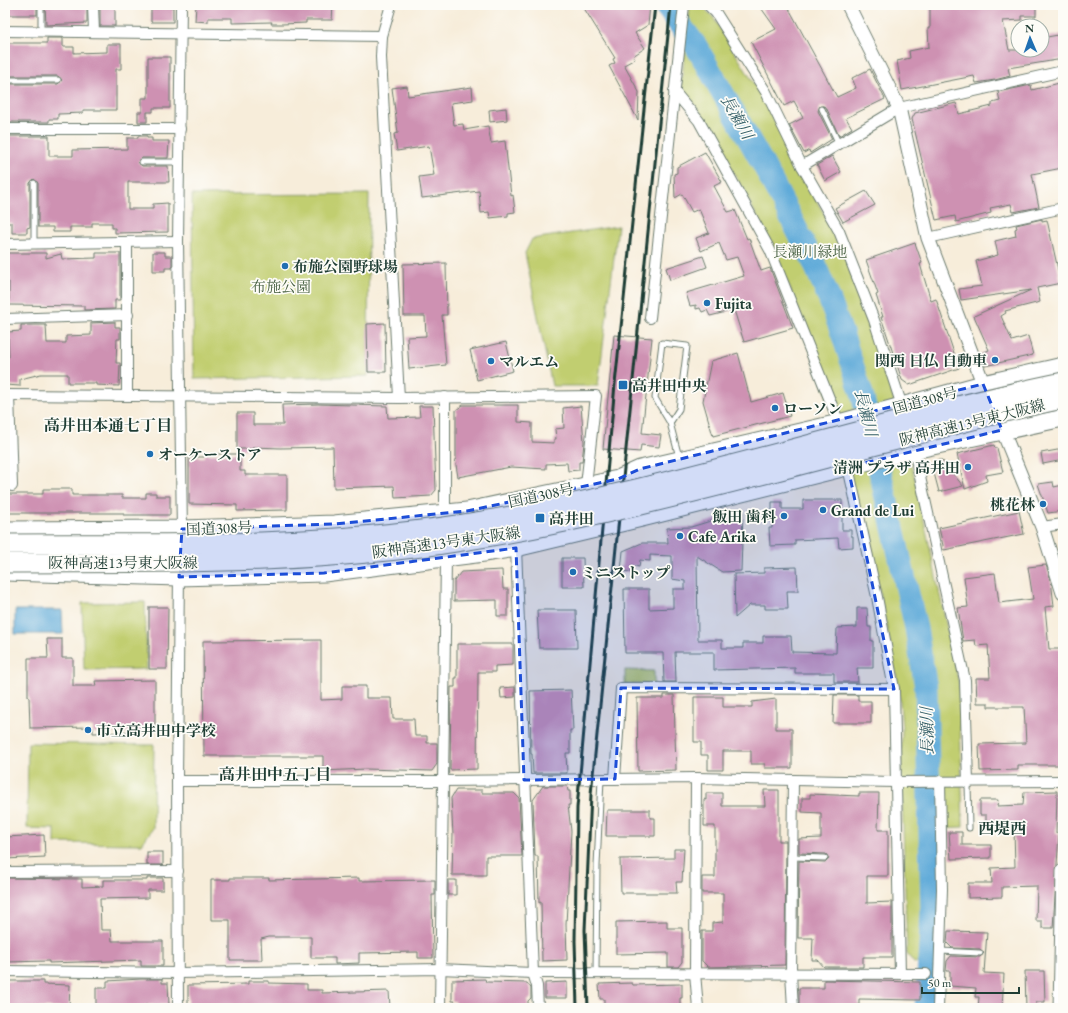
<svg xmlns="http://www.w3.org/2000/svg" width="1068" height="1013" viewBox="0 0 1068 1013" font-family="'EB Garamond','Noto Serif JP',serif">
	<rect width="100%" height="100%" fill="#fdfcf7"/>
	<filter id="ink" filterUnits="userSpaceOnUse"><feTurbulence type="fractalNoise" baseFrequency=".025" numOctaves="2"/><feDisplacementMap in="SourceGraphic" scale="8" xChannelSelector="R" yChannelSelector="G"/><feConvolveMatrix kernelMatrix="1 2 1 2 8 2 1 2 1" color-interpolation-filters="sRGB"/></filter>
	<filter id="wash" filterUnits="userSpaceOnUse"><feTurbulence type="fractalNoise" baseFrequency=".012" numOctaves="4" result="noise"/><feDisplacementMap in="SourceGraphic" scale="16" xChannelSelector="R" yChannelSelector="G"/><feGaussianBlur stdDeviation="0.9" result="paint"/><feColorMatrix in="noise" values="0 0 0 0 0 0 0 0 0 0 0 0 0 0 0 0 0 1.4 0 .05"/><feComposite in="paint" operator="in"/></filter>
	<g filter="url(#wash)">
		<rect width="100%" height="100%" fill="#f7edda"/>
		<!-- green -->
		<g fill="#c1ce70" stroke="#708652">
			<path d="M690 5H701L713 17 761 95 807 185 837 235 869 323 896 407 916 483 959 684 963 827 937 828 935 927 932 965 914 963 907 954 901 761 902 730 899 689 877 578 814 350 775 250 704 118 681 86Z"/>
			<path d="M369 194 368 376 194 379 192 195Z"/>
			<path d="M618 226 598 386H552L525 253 532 239Z"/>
			<path d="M145 602 147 669 84 670 82 603Z"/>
			<path d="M625 670 654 671V684H625Z"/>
			<path d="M28 743 154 745 153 828 142 844 55 843V829L27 828Z"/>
		</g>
		<!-- water -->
		<path fill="#61abd9" stroke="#407486" d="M15 610H62L63 634H15Z"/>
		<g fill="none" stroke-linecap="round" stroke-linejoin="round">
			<!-- river -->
			<path stroke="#61abd9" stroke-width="23" d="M665 5 696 46 763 164 814 263 829 298 843 336 862 394 916 628 926 688 932 912 926 1008"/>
		</g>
		<g id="blocks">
			<!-- building -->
			<g fill="#ce91b2">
				<rect x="6" y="5" width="31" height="10"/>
				<path d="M45 5H87V23L46 25Z"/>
				<rect x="100" y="5" width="15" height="21"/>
				<path d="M151 5H167V7H173V22H151Z"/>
				<path d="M196 5H333L332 20H306V23L282 24H271L272 22 232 23V18H208V22L195 21Z"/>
				<path d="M582 5H650L648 25 635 33 645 48 633 56 635 59 624 65 639 92 638 120 609 66 615 63 613 59 615 58Z"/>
				<path d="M759 5H787L837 97 856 88 852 78 870 69 885 99 846 118 852 128 839 136 826 107 820 106 818 111 832 139 810 153 809 150 804 153 789 125 803 118 794 101 784 106 751 42 776 29Z"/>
				<path d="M932 5H1036V16H1022V20L1003 21 1009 50H1042V38L1063 34V59L1008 68 1010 76 995 80 976 83 974 76 902 90 897 61 910 58 909 51 929 47 928 28H930V8H932Z"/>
				<path d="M47 38H63V47H74V53L107 52V44H121V69H116V110H83V113L58 114V119H49V122H5V84H58L62 80 58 76H5V43H47Z"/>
				<path d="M148 57H170V108H153V112H147V122H138V112H142V98H148Z"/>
				<path d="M1063 82V164H1061L1062 168 1032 174 1039 207 1013 212 1011 204 990 208 991 213 956 222 955 216 936 220 912 119 915 113 956 103 959 114 992 106V103L1000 101 998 92 1031 85 1032 90Z"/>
				<path d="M407 86 408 96 472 87 473 100 451 103 454 125 463 124 464 130 488 126 491 143 505 141 511 196 513 195 515 212 508 213V216L490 218 489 212 481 213 479 191 422 198 419 177 434 175 429 146 397 151 394 134 398 133 392 88Z"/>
				<path d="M506 108 507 120 490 122 489 110Z"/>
				<path d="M5 136H49V156H73V150L127 149V138H138V136H147V138H152V141H169L168 158H142L138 162 142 166H168L169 182H128V209H153V204L168 203V232L115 233V228H112V223H92V227H70V232H53V227H38V183L34 179 30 183V227L27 228V233H12V223H5Z"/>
				<path d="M705 152 722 182 714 186 728 212 735 210 747 239 749 238 761 271 770 268 793 328 744 342 734 310 710 316 707 310 702 312 700 308 696 309V305L690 306 686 293 744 276 737 257 726 260 719 243 701 251 696 238 709 233 699 209 692 212 682 194 675 198 674 174 677 173V167Z"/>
				<path d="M832 156 841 172 825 181 817 165Z"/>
				<path d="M866 191 875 205 843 222 835 208Z"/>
				<path d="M1042 219V221L1047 220 1061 283 1037 288 1040 302 1005 311 1006 313 1001 316 1012 341 1028 336 1033 355 985 366 980 354 989 350 974 316 1031 290 961 300 959 289 982 286 976 261 998 255 995 241 1016 236 1015 229 1017 228 1016 225Z"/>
				<path d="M915 243 922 263 920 264 931 301 936 299 959 368 909 385 902 380 881 317H883L876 295 878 294 866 260Z"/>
				<path d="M153 252H165V256H172V268H165V271H153Z"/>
				<path d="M9 253H46V258L61 254 62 259 96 258V253H120V300H115V309L84 310V306L9 305V282H5V254Z"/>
				<path d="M703 256 707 267 670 280 666 268Z"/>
				<path d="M446 263 447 315H442L446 365 409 369 407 337 426 336 425 316H404L403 264Z"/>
				<path d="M115 322V327H120V339H117L116 363H120L119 386 96 385V383H68V374H41L20 379V386L5 385V357H9L8 332 21 331V325H46L47 343H66V336L91 335V323Z"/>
				<path d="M385 323 386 372H368L367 324Z"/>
				<path d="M614 335 652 338 642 433 661 435 659 447 641 445 640 452 603 449Z"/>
				<path d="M506 342 513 371 477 380 470 350Z"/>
				<path d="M738 353 751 402 783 393 790 416 713 436 703 401 711 361Z"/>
				<path d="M318 404 387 406 388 418 420 417 419 406H433L436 490 431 496 395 498 394 486 334 488 333 447 280 448 253 447V449H237V413H253V425H283L282 405Z"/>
				<path d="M463 405H518V422L532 423V442L554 443V439H556L555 429 564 428 563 408 581 406 584 442 582 462H579V470L568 471 567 463 546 464V469L511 467 458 477 455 459H456V410Z"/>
				<path d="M994 445 995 448H997L1003 472 986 475 987 481 965 489 957 454Z"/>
				<path d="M1063 449V460L1043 464 1041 453Z"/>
				<path d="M205 454H240V471H245V475H287V510L237 511V505L189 504V457H204Z"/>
				<path d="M937 460H942L963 486 939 492 933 469V464Z"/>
				<path d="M1053 482 1054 487 1063 485V511L1048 513 1038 484Z"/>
				<path d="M43 489H72V495H122V498H146V493H156V496H170V515H123V513H5V494H43Z"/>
				<path d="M803 500H842V530H851V536H853V547L839 548 838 538 795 540V545L770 546 769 528H772V502H782V509H803Z"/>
				<path d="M743 511 741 571 722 572 697 556 698 640H722V648H743V643H763V636H791L792 652 836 653 837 628 857 627V608H867L868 627H871V641H873V668H857L858 682H834V673H795V668L714 670V652H675L676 682H664L663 653H625L624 589H649V609L673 608V589H685V581L672 579V556L650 555V561L640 560 639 567 632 565 631 572 621 571 623 551 642 543H668L667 528 691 527Z"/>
				<path d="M1019 511 1024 534 944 550 939 528Z"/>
				<path d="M562 558H583L584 587H562Z"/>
				<path d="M1046 565 1051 580 1054 606 1045 607 1049 649H1063V677H1060L1062 765H1018V770L980 771 979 744 1026 743 1024 707H988V703H977L976 678H990L988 645 976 646 975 640 963 641 958 608 968 607 964 577 995 573 999 603 1033 599 1028 567Z"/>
				<path d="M797 567 798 591H787L788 609H765V605H750L735 618 734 574 764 573V568Z"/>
				<path d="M502 570 503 589H508V616H497V600L454 601V581L461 572Z"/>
				<path d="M149 607H168L167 669H149Z"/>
				<path d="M537 610H576L577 648H539Z"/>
				<path d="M47 639H62V658H73V686H96L95 681 155 680V729H148V732L93 733V727L30 728 29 697H28V658H48Z"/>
				<path d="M321 640V700L342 699V686H366V698H392L393 719H414L415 736H427V743H437V764L432 771 366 769 323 771V756H204L203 641Z"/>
				<path d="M457 644H513V665L495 666V672H478L477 769 450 770 451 687H455V678H457Z"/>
				<path d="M515 687V697L501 698 500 688Z"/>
				<path d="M571 690 573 730H570V753H566L567 773H533L532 754H531L530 691Z"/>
				<path d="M664 695H674L676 770 638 771 637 698H664Z"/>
				<path d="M834 695H858V701H871V723H833Z"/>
				<path d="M694 697H723V707H752V702L776 699V729H792V768H765V764H751V751H723V770H708V755H701V742H694Z"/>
				<path d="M543 786H567L568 791H570V805H568L571 831 566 924 567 960 542 961 541 902 539 903 538 856H535L533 800Z"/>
				<path d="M456 790H482V793H514L519 798 522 856H486V875H452L453 835 451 798Z"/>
				<path d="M764 790H779V841H786L785 965 708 967 702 961V931H712V923L723 922V893H702V877H715V826H704V799L706 800V793H722V806H765Z"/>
				<path d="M1057 791 1056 833H1059L1053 928H1042V921H1036L1037 886 1002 887V897L968 898V883H992L991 868 1015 867 1014 829H986V815H980V800H998L997 806 1023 805 1024 792Z"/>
				<path d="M859 793H879L878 830H888V876H867V903L892 902V957H863V967H824L818 960H812L813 938H798L799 861 825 862 829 859 826 854 799 853V839L821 838V813L802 812V798H810V794L859 796Z"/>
				<path d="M607 810H650V818H655V836H606Z"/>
				<path d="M949 832H962V845H991V858L951 859Z"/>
				<path d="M44 835 45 857 5 859V837Z"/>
				<path d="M674 849H684L682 882H676L677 893H621L620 859 674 858Z"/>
				<rect x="147" y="852" width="16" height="13"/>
				<path d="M5 878 82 879V887L103 886V880H147V878H163V890H148V898L100 899 101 930H111L112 941H163V966H141V960L49 963V961L5 962Z"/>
				<path d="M230 878H269V880L359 878V881L435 880V895H432L433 958H418V952L359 953V963L335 964V958H311V937H269L261 939 262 960H230V920H211V880H230Z"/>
				<rect x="448" y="880" width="8" height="15"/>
				<path d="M667 921V928H682V962L678 967H668V953L616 954V922Z"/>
				<path d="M948 931 987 932 984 973 1004 974 1002 1008H978L979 997H975L976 988 950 986V971H946L947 961 951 956 980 957 984 953 980 949 952 948 947 943Z"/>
				<path d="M1025 971H1044L1045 1002H1036V1008H1026Z"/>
				<path d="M141 979H162V983H168L169 1005H145V1008H96V988H107V981Z"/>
				<path d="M485 979 486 982 527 983 531 988V998L528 1001V1008H456L455 1001H452V980Z"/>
				<path d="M824 980 920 982V1000L859 999V1008L799 1007V988H824Z"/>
				<path d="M5 981H43V984L70 985 69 1008H5Z"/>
				<path d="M248 981H269V983L307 984V990H322V993L389 991 390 1008H188V985L248 984Z"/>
				<path d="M567 982V998H545V983Z"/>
				<path d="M632 983 633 985 682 984V998H680V1008H604V999H600L599 984Z"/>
			</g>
		</g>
	</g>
	<g filter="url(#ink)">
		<use href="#blocks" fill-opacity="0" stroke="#6b7b6e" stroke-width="1"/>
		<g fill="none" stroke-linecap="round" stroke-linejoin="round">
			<!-- service casing -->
			<g stroke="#6b7b6e" stroke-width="7">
				<g id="service">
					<path d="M41 31V5"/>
					<path d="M5 80H58"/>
					<path d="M822 109 839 144"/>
					<path d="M142 162H179"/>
					<path d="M34 244V183"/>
					<path d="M670 423 679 409 687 346 662 343 655 398 670 423 679 457"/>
					<path d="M968 783 969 828"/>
					<path d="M792 857 825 858"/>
					<path d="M941 951 980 953"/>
					<path d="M596 973 597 866 601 779"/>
				</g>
			</g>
			<!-- minor casing -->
			<g stroke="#6b7b6e" stroke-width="12">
				<g id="minor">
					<path d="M93 5 94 32"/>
					<path d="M181 5 178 241 182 534"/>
					<path d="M391 5 382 36 381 57 399 398"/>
					<path d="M708 5 716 13 766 92 802 166 839 231 874 320 902 406"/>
					<path d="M5 31 382 36"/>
					<path d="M674 91 699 121 770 250 839 423"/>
					<path d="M5 129H180"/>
					<path d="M802 166 899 108 1063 71"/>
					<path d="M928 238 1063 208"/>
					<path d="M127 242V396"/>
					<path d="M5 244 178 241"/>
					<path d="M650 318 684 5"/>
					<path d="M5 319 128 315"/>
					<path d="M5 395 399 398 596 396 586 485"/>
					<path d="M9 395 12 486"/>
					<path d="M445 397V513"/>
					<path d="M914 450 965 680 968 783"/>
					<path d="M848 467 877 597 894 689 900 974"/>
					<path d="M1042 527 1063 524"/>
					<path d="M516 548 533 973 537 986 538 1008"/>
					<path d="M696 778 695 973 698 1008"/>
					<path d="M615 779 621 688 894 689"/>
					<path d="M177 781H442L696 778 895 782 1063 781"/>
					<path d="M5 872 178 871"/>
					<path d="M5 971 178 973 440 969 533 973 926 974"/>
					<path d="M178 1008 177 781 179 572"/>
					<path d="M440 1008 446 559"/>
					<path d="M793 1008 791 973 793 781"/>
					<path d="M938 1008 942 889 940 781"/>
				</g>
			</g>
			<!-- tertiary casing -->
			<g stroke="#6b7b6e" stroke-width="15">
				<g id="tertiary">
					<path d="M848 5 899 108 928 238 986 391"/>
					<path d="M999 422 1042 527 1063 593"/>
					<path d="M1060 1008 1063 870"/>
				</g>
			</g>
			<!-- trunk casing -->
			<g stroke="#6b7b6e" stroke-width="19">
				<g id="trunk">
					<path d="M5 530 182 529 334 524 467 511 618 479 640 469 839 423 983 384 1063 366"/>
					<path d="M5 572 179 577 324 573 484 553 516 548 646 517 914 450 1063 418"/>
				</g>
			</g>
			<!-- service -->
			<use href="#service" stroke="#fff" stroke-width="5"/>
			<!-- minor -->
			<use href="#minor" stroke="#fff" stroke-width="10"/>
			<!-- tertiary -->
			<use href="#tertiary" stroke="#fff" stroke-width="13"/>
			<!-- trunk -->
			<use href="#trunk" stroke="#fff" stroke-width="17"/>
			<!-- rail -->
			<g stroke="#1f3d34" stroke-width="3">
				<path d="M577 1008 575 941 577 808 615 384 655 5"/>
				<path d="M588 1008 585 930 591 794 671 5"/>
			</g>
			<!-- motorway-bridge casing -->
			<g stroke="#6b7b6e" stroke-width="21" stroke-linecap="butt">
				<g id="motorway-bridge">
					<path d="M5 544C156 543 308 548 458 525 663 493 860 424 1063 382"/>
					<path d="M5 563C158 562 312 566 463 541 611 517 755 476 900 439 954 425 1008 410 1063 399"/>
				</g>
			</g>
			<!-- motorway-bridge -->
			<use href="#motorway-bridge" stroke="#fff" stroke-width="19"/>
		</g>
	</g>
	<!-- marked area -->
	<path fill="#1d4ed8" fill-opacity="0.2" stroke="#1d4ed8" stroke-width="3" stroke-dasharray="8 5" stroke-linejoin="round" d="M983 384 1002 430 848 467 894 689 621 688 615 779 524 780 516 548 324 573 179 577 182 529 334 524 467 511 618 479 640 469Z"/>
	<!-- markers -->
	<g fill="#1f6fb2" stroke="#fdfcf7" stroke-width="1.5">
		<circle cx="285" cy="266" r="4"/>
		<circle cx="707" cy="303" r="4"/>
		<circle cx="995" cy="360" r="4"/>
		<circle cx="491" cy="361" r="4"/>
		<rect x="618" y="380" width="10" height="10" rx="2"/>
		<circle cx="775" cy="408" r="4"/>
		<circle cx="150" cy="454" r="4"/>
		<circle cx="968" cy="467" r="4"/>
		<circle cx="1043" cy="504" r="4"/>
		<circle cx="823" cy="510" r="4"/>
		<circle cx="784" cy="516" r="4"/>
		<rect x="535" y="513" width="10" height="10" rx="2"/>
		<circle cx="680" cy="536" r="4"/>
		<circle cx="573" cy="572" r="4"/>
		<circle cx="88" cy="730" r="4"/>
	</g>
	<g text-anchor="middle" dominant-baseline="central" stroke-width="3.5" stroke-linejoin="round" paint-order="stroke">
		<!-- park labels -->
		<g font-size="15" fill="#486143" stroke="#fdfcf7">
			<text x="810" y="251">長瀬川緑地</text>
			<text x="281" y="286">布施公園</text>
		</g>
		<!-- poi labels -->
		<g font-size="15" font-weight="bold" fill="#1f3d34" stroke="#fdfcf7" text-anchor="start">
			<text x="293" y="266">布施公園野球場</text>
			<text x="715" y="303">Fujita</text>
			<text x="987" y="360" text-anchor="end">関西 日仏 自動車</text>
			<text x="499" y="361">マルエム</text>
			<text x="632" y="385">高井田中央</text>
			<text x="783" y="408">ローソン</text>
			<text x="158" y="454">オーケーストア</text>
			<text x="960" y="467" text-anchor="end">清洲 プラザ 高井田</text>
			<text x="1035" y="504" text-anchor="end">桃花林</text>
			<text x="831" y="510">Grand de Lui</text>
			<text x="776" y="516" text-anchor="end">飯田 歯科</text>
			<text x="549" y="518">高井田</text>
			<text x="688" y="536">Cafe Arika</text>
			<text x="581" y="572">ミニストップ</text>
			<text x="96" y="730">市立高井田中学校</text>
		</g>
		<!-- street labels -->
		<g font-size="15" fill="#1f3d34" stroke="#fdfcf7">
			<text transform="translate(925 400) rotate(-15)">国道308号</text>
			<text transform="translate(972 422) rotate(-14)">阪神高速13号東大阪線</text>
			<text transform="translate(541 495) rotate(-12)">国道308号</text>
			<text transform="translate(219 528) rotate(-2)">国道308号</text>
			<text transform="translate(446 542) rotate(-8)">阪神高速13号東大阪線</text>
			<text x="123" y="562">阪神高速13号東大阪線</text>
		</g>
		<!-- water labels -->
		<g font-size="16" font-style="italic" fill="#335e66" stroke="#fdfcf7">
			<text transform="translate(737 117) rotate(60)">長瀬川</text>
			<text transform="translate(866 413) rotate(76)">長瀬川</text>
			<text transform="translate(927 731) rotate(-91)">長瀬川</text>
		</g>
		<!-- neighbourhood labels -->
		<g font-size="16" font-weight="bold" fill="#1f3d34" stroke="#fdfcf7">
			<text x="108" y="425">高井田本通七丁目</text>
			<text x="275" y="774">高井田中五丁目</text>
			<text x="1002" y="828">西堤西</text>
		</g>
	</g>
	<!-- margin -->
	<rect width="1068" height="1013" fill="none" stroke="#fdfcf7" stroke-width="20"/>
	<!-- north arrow -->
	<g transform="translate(1030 38) rotate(358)"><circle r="19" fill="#fdfcf7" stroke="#a4b0a9"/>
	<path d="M0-3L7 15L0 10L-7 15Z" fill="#1f6fb2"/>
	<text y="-6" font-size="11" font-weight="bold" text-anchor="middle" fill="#1f3d34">N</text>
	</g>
	<!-- scale -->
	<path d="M922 987v6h97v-6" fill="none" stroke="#1f3d34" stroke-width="2"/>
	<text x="928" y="987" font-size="12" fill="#1f3d34" stroke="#fdfcf7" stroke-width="3" paint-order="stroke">50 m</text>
</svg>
